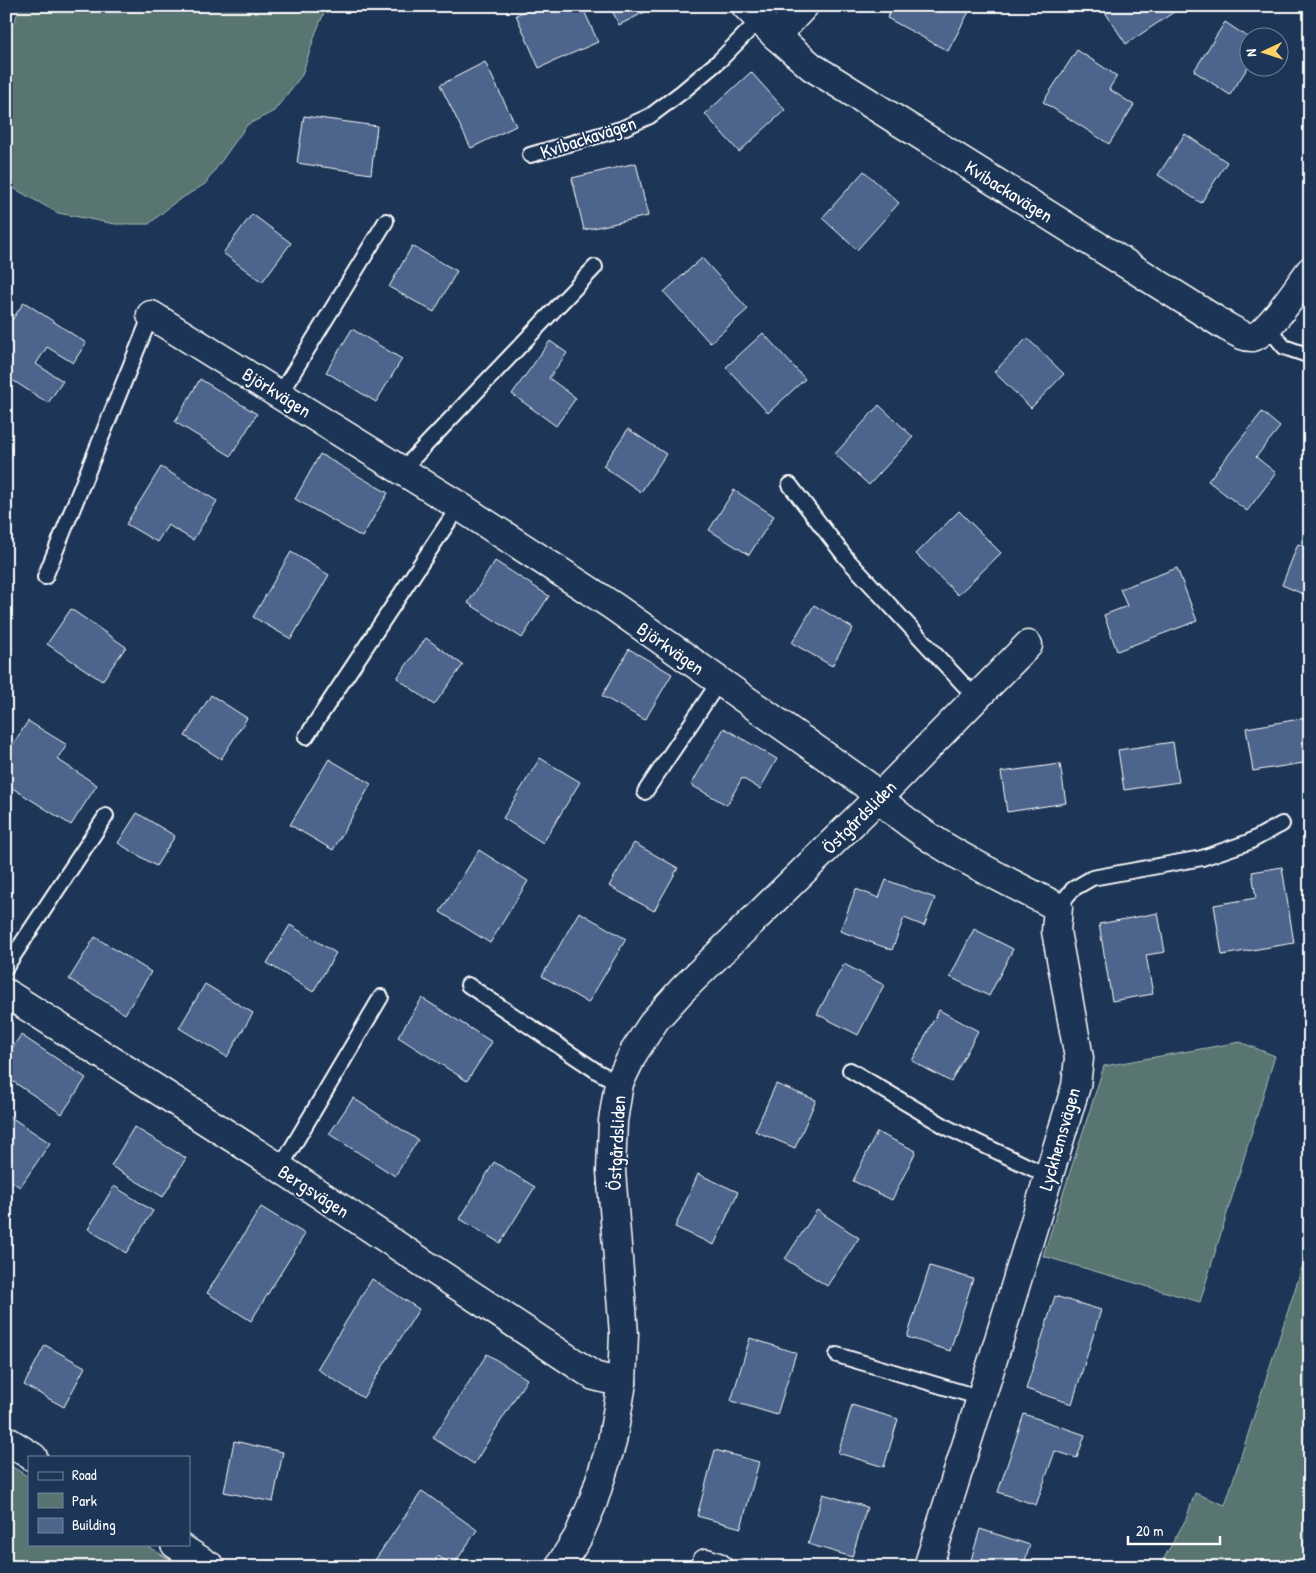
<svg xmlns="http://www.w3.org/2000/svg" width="1316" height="1573" viewBox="0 0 1316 1573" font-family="'Patrick Hand',sans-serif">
	<rect width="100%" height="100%" fill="#1d3557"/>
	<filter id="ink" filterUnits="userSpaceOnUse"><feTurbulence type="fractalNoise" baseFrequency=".02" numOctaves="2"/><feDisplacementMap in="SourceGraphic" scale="10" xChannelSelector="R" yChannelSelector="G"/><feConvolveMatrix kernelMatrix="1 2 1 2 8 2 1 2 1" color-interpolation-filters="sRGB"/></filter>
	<g filter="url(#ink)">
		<!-- green -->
		<g fill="#587471" stroke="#acbab8">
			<path d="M20 6H327L316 32 302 75 274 111 247 125 205 184 174 203 149 224H115L58 213 6 184V25L14 23Z"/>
			<path d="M1240 1042 1275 1056 1200 1302 1043 1256 1104 1066Z"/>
			<path d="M1310 1243V1561L1299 1567H1159L1186 1519 1195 1493 1225 1505Z"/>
			<path d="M6 1463 29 1477V1544H144L182 1567H6Z"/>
		</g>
		<!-- building -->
		<g fill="#4e658c" stroke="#fff">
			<path d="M535 6H582L598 42 539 68 516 15Z"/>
			<path d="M610 6H657L619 25Z"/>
			<path d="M893 6H972L948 51 887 18Z"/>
			<path d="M1101 6H1183L1126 44Z"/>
			<path d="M1225 22 1249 38 1248 67 1230 95 1194 71Z"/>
			<path d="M1077 50 1117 76 1109 89 1134 105 1109 144 1043 102Z"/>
			<path d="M485 62 516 126 471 148 440 85Z"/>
			<path d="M751 72 785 110 739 152 705 114Z"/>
			<path d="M304 116 377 126 371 174 297 163Z"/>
			<path d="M1185 134 1227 162 1201 203 1158 175Z"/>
			<path d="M636 163 648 216 584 230 572 178Z"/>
			<path d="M864 171 899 203 857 250 822 218Z"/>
			<path d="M252 214 291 243 262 282 223 253Z"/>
			<path d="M412 246 457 271 434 312 389 287Z"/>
			<path d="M702 258 748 309 710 343 664 292Z"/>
			<path d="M24 302 86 343 73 363 47 347 36 364 63 381 48 403 6 376V329Z"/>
			<path d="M352 329 402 359 376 402 326 372Z"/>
			<path d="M763 333 805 379 768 413 726 367Z"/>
			<path d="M1027 338 1064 374 1031 408 994 372Z"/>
			<path d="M550 341 567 353 549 378 576 398 556 426 512 394Z"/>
			<path d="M200 379 257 414 231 456 175 422Z"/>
			<path d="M879 405 913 437 869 485 835 454Z"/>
			<path d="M1262 412 1280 427 1256 457 1276 473 1247 511 1208 481Z"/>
			<path d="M628 429 666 454 641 492 603 466Z"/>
			<path d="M320 454 388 493 362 537 295 499Z"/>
			<path d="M161 467 217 501 193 540 168 525 157 542 126 524Z"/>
			<path d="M734 490 774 516 749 555 709 530Z"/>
			<path d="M959 511 1001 553 958 595 916 554Z"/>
			<path d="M1298 544 1310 548V597L1282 585Z"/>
			<path d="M291 552 329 575 291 639 253 617Z"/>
			<path d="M495 561 549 596 522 638 468 603Z"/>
			<path d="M1177 568 1197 621 1117 651 1104 615 1127 606 1120 589Z"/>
			<path d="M814 605 853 628 832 666 792 643Z"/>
			<path d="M71 609 126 647 102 681 47 644Z"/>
			<path d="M426 638 463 665 434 705 397 678Z"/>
			<path d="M629 649 672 674 645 720 602 696Z"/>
			<path d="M211 695 247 718 221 759 185 736Z"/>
			<path d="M1306 718 1310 741V762L1253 771 1246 728Z"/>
			<path d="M28 721 67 745 57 759 97 785 71 825 6 784V755Z"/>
			<path d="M724 728 777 759 760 789 742 778 727 805 691 785Z"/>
			<path d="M1173 742 1179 782 1124 790 1118 750Z"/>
			<path d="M540 758 580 782 543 843 503 818Z"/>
			<path d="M329 759 371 784 333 850 290 825Z"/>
			<path d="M1060 764 1066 803 1007 812 1001 772Z"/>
			<path d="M137 813 175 836 156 866 118 843Z"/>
			<path d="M634 843 678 868 654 911 609 886Z"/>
			<path d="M479 850 528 881 490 943 440 912Z"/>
			<path d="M1282 867 1294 943 1222 955 1214 905 1256 898 1252 872Z"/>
			<path d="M886 880 935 898 924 926 904 918 892 950 840 931 856 889 879 898Z"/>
			<path d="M579 912 626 939 588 1003 542 976Z"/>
			<path d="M1158 913 1165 952 1146 955 1153 994 1112 1001 1099 924Z"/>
			<path d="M290 925 336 953 313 992 267 963Z"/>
			<path d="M974 929 1013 949 989 996 950 977Z"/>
			<path d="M95 937 151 972 125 1014 69 979Z"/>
			<path d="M844 964 884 985 858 1035 817 1014Z"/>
			<path d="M205 984 253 1013 227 1057 179 1028Z"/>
			<path d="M422 998 492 1042 467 1081 398 1037Z"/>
			<path d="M939 1010 978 1031 951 1082 912 1061Z"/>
			<path d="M21 1035 86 1078 62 1114 6 1077V1057Z"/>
			<path d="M776 1084 816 1100 795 1148 755 1131Z"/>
			<path d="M353 1098 418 1140 395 1176 329 1134Z"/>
			<path d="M6 1114 50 1143 20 1187 6 1178Z"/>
			<path d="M134 1127 186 1158 163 1197 111 1166Z"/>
			<path d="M877 1132 916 1151 892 1200 853 1181Z"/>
			<path d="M494 1162 535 1187 500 1243 460 1219Z"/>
			<path d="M698 1174 738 1192 714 1245 675 1227Z"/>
			<path d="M114 1186 153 1211 126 1253 88 1229Z"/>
			<path d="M261 1207 305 1234 251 1321 207 1293Z"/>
			<path d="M817 1210 859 1238 827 1286 785 1259Z"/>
			<path d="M930 1266 973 1279 950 1351 907 1337Z"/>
			<path d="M372 1279 419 1309 363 1398 317 1369Z"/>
			<path d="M1055 1296 1101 1310 1072 1404 1026 1389Z"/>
			<path d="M750 1338 796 1353 777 1415 731 1401Z"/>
			<path d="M45 1345 85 1367 64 1407 24 1385Z"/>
			<path d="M487 1354 527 1379 474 1464 433 1438Z"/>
			<path d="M852 1405 898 1419 884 1467 838 1453Z"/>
			<path d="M1024 1414 1085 1435 1077 1458 1055 1451 1036 1505 998 1492Z"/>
			<path d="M234 1441 283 1452 273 1502 224 1492Z"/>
			<path d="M715 1450 759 1462 741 1528 697 1516Z"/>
			<path d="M422 1491 477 1530 453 1566 438 1556 431 1567H379L373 1563Z"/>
			<path d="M823 1494 867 1507 852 1557 808 1544Z"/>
			<path d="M980 1529 1030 1545 1023 1567H969Z"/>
		</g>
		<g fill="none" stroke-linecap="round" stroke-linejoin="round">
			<!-- service casing -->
			<g stroke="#fff" stroke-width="18">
				<g id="service">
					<path d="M530 155 621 129 650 116 682 92 720 60 759 20"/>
					<path d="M1268 327 1284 347 1310 356"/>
					<path d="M280 394 386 221"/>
					<path d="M402 470 595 267"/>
					<path d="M790 485 847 559 976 698"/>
					<path d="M45 577 151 315"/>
					<path d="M306 737 459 506"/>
					<path d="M645 792 719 682"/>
					<path d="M1058 907 1073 889 1092 878 1202 858 1249 842 1282 824"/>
					<path d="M6 967 106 816"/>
					<path d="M468 985 598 1072 619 1083"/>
					<path d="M850 1070 948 1128 1048 1176"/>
					<path d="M280 1168 381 997"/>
					<path d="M837 1355 981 1398"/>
				</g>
			</g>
			<!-- minor casing -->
			<g stroke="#fff" stroke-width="31">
				<g id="minor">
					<path d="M746 6 776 36 812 67 1227 327C1235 331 1244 338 1253 337 1267 335 1300 284 1310 271"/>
					<path d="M776 36 804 6"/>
					<path d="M151 315 459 506 613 606 865 784C914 838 993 874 1058 907L1056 931 1079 1058 1076 1086 987 1379 928 1567"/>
					<path d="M6 993 280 1168 594 1376 622 1383"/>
					<path d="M6 1440 33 1457"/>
					<path d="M175 1544 211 1567"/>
					<path d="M706 1563 718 1567"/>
					<path d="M559 1567 578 1537 593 1502 612 1442 622 1383 624 1334 611 1171 613 1121 619 1083 634 1052 655 1020 682 990 878 798 1028 645"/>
				</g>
			</g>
			<!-- service -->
			<use href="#service" stroke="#1d3557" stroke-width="14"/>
			<!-- minor -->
			<use href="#minor" stroke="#1d3557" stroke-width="28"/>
		</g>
	</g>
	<g text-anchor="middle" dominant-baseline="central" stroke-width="4" stroke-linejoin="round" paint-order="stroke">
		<!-- street labels -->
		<g font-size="19" fill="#fff" stroke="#1d3557">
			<text transform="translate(588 137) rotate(-18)">Kvibackavägen</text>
			<text transform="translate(1009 191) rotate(32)">Kvibackavägen</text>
			<text transform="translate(277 392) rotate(32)">Björkvägen</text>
			<text transform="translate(671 648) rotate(35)">Björkvägen</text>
			<text transform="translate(859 817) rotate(-45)">Östgårdsliden</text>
			<text transform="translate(1059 1139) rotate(-74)">Lyckhemsvägen</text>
			<text transform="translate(616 1143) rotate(-87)">Östgårdsliden</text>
			<text transform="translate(314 1191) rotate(33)">Bergsvägen</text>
		</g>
	</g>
	<!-- margin -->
	<rect width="1316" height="1573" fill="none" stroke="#1d3557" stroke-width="25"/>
	<rect x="12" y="12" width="1291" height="1548" fill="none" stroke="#fff" stroke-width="2" filter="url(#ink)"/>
	<!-- legend -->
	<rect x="28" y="1456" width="162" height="90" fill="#1d3557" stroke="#77869a"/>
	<rect x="38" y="1472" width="25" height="8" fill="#1d3557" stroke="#77869a"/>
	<text x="72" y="1480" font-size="15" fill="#ffffff">Road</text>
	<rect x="38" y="1493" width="25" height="15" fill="#587471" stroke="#77869a"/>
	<text x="72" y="1506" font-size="15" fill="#ffffff">Park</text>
	<rect x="38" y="1518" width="25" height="15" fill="#4e658c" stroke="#77869a"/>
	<text x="72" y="1530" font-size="15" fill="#ffffff">Building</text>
	<!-- north arrow -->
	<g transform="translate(1264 52) rotate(266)"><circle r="24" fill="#1d3557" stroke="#77869a"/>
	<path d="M0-4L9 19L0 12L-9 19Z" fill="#ffd166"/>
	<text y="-8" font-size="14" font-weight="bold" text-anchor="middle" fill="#ffffff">N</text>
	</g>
	<!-- scale -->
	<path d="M1128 1536v8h92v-8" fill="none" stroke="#ffffff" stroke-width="2.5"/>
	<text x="1136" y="1536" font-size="15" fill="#ffffff" stroke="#1d3557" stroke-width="4" paint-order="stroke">20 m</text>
</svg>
